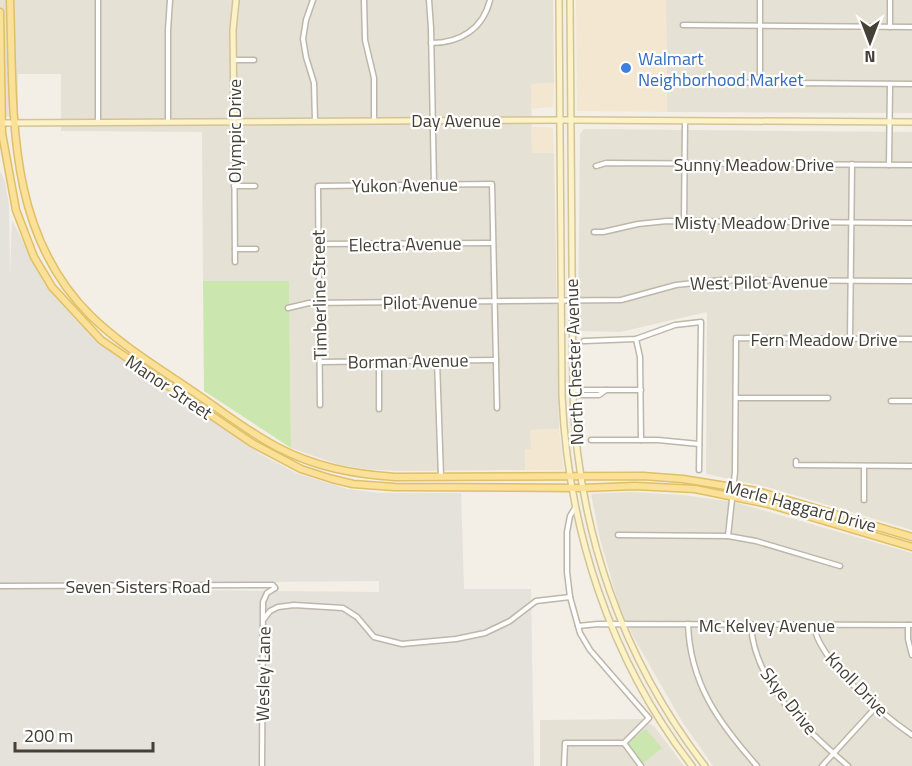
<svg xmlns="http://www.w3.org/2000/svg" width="912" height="766" viewBox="0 0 912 766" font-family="'Titillium Web',sans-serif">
	<rect width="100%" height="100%" fill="#f3efe6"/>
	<!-- residential -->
	<g fill="#e6e1d5">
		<path d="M0 0H553L554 83 531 84 532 153H554L559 429 531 430V449L525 450V470L397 471 364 469 337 464 291 448 289 281H203L202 132 61 131V74H18V117L0 116Z"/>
		<path d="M666 0H912V113L667 112Z"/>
		<path d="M584 129 912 132V530L767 487 706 474 707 312 620 332 578 331 580 134Z"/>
		<path d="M631 492 683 495 734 502 912 553V766H713L681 720 633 636 619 606 600 539 591 494Z"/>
		<path d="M641 719 654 726 684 766H540V720Z"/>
	</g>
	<!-- commercial -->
	<g fill="#f4e7d2">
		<path d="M576 0H666L667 112 577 111Z"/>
		<path d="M554 83 553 107 531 109V84Z"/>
		<path d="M531 127H550L553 129 554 153H532Z"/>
		<path d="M559 429 564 470H525V449H531L530 430Z"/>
	</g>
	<!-- industrial -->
	<path fill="#e5e1db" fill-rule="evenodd" d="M0 171 5 181 9 206 10 278 12 220 44 283 100 342 184 392 260 454 296 473 347 489 380 493H461L464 589H531L534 766H0ZM379 581V592L13 588V584Z"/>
	<!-- green -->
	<g fill="#cce6b0">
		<path d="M203 281H289L291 448 204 391Z"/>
		<path d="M646 729 662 748 641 765 626 744Z"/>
	</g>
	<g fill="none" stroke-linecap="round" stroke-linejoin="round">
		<!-- street casing -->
		<g stroke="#beb7a9" stroke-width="7">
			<g id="street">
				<path d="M98 0V122"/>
				<path d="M313 0 306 20 303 39 306 57 314 83 315 121"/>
				<path d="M364 0 365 40 374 78V121"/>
				<path d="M429 0 431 28 434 185"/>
				<path d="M760 0V83"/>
				<path d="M683 25 912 27"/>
				<path d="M890 27V0"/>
				<path d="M431 43C460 43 483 29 490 0"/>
				<path d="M233 60H254"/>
				<path d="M684 82 912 84"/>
				<path d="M168 122V30L170 0"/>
				<path d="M234 122 235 262"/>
				<path d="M889 165 890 84"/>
				<path d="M596 166 606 163 912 165"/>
				<path d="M234 186H255"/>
				<path d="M684 221 685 121"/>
				<path d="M594 232H603L638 224 667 221 912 223"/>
				<path d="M318 244 492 243"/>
				<path d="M235 249H256"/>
				<path d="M288 308 309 303 621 300 676 285 722 280 912 281"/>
				<path d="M636 339 640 357 641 440"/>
				<path d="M850 339 852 164"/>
				<path d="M584 341 636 339 675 325 701 322 699 470"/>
				<path d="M379 361V409"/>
				<path d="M437 361 441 477"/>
				<path d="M320 362 496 360"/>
				<path d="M573 390H606L599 395H573"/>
				<path d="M606 390H641"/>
				<path d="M736 398H828"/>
				<path d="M891 401H912"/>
				<path d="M320 405 318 186 492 184 497 408"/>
				<path d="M591 440H658L699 444"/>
				<path d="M796 461V465L912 466"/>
				<path d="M864 500V466"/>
				<path d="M618 535 728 536 756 541 840 566"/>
				<path d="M728 536 735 472 736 338 912 339"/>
				<path d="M0 586 273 585 275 588"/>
				<path d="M264 619 270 611 278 607 294 605 343 608 357 617 374 637 402 644 456 639 485 633 510 621 536 601 570 597"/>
				<path d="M688 624C690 684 719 723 757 766"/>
				<path d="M751 625C754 683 806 730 848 766"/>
				<path d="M814 625C817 659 884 716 912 735"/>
				<path d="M908 625V639L912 655"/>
				<path d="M578 626 598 624 912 625"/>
				<path d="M624 743 641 766"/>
				<path d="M262 766 263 602 267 593 275 588"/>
				<path d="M564 766 565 743H624L649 718 590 650 580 633 570 597 567 572V532L570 516 575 508"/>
				<path d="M822 766 876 707"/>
			</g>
		</g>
		<!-- secondary casing -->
		<g stroke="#d1c498" stroke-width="8">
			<g id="secondary">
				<path d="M559 0 562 396C568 529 610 660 692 766"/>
				<path d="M570 0 573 395C578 530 622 659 705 766"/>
				<path d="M234 122 233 30 236 0"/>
				<path d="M0 123 570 120 912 122"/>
			</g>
		</g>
		<!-- primary casing -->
		<g stroke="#dfbf68" stroke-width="9">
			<g id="primary">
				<path d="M10 0C14 112 5 231 91 316 124 348 164 371 201 397 226 414 250 433 277 447 315 467 352 474 395 477L643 476 683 479 757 491 912 537"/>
				<path d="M0 12 2 133 16 210 34 257 52 287 101 340 252 443 301 469 332 479 353 484 394 487 583 488 635 486 695 489 768 504 912 547"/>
			</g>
		</g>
		<!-- street -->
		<use href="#street" stroke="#fff" stroke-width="4"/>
		<!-- secondary -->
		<use href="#secondary" stroke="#fdf1c6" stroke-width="5"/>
		<!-- primary -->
		<use href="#primary" stroke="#fae197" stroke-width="6"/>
	</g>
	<!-- markers -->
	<circle fill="#3f7fe0" stroke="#fff" stroke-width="2" cx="626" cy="68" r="6"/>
	<g text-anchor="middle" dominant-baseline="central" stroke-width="4.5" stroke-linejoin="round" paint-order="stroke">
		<!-- shop labels -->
		<g font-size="18" fill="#366cbe" stroke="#fff" text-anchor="start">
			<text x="638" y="58">Walmart<tspan x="638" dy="21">Neighborhood Market</tspan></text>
		</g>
		<!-- street labels -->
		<g font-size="18" fill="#454036" stroke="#fff">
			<text x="456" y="120">Day Avenue</text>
			<text transform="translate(234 131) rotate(-90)">Olympic Drive</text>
			<text x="754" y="164">Sunny Meadow Drive</text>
			<text transform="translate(405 185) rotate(-1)">Yukon Avenue</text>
			<text x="752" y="222">Misty Meadow Drive</text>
			<text transform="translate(405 244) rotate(-1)">Electra Avenue</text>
			<text transform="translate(759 282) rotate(-1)">West Pilot Avenue</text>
			<text transform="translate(319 295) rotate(-91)">Timberline Street</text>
			<text transform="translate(430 302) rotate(-1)">Pilot Avenue</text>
			<text x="824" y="339">Fern Meadow Drive</text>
			<text transform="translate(408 361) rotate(-1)">Borman Avenue</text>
			<text transform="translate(574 362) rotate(-92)">North Chester Avenue</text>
			<text transform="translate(169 387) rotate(34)">Manor Street</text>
			<text transform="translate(801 506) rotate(15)">Merle Haggard Drive</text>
			<text x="138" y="586">Seven Sisters Road</text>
			<text x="767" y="625">Mc Kelvey Avenue</text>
			<text transform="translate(263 674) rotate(-89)">Wesley Lane</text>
			<text transform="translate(857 684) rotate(46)">Knoll Drive</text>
			<text transform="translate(789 701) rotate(52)">Skye Drive</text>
		</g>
	</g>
	<!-- north arrow -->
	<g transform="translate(870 42) rotate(180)" stroke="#ffffff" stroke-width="4.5" paint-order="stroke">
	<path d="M0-4.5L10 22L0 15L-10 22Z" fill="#454036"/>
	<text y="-9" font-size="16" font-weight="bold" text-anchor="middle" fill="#454036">N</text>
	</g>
	<!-- scale -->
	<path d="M15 742v9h138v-9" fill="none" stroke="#454036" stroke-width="3"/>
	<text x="24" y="742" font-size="18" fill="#454036" stroke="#ffffff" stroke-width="4.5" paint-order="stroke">200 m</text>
</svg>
